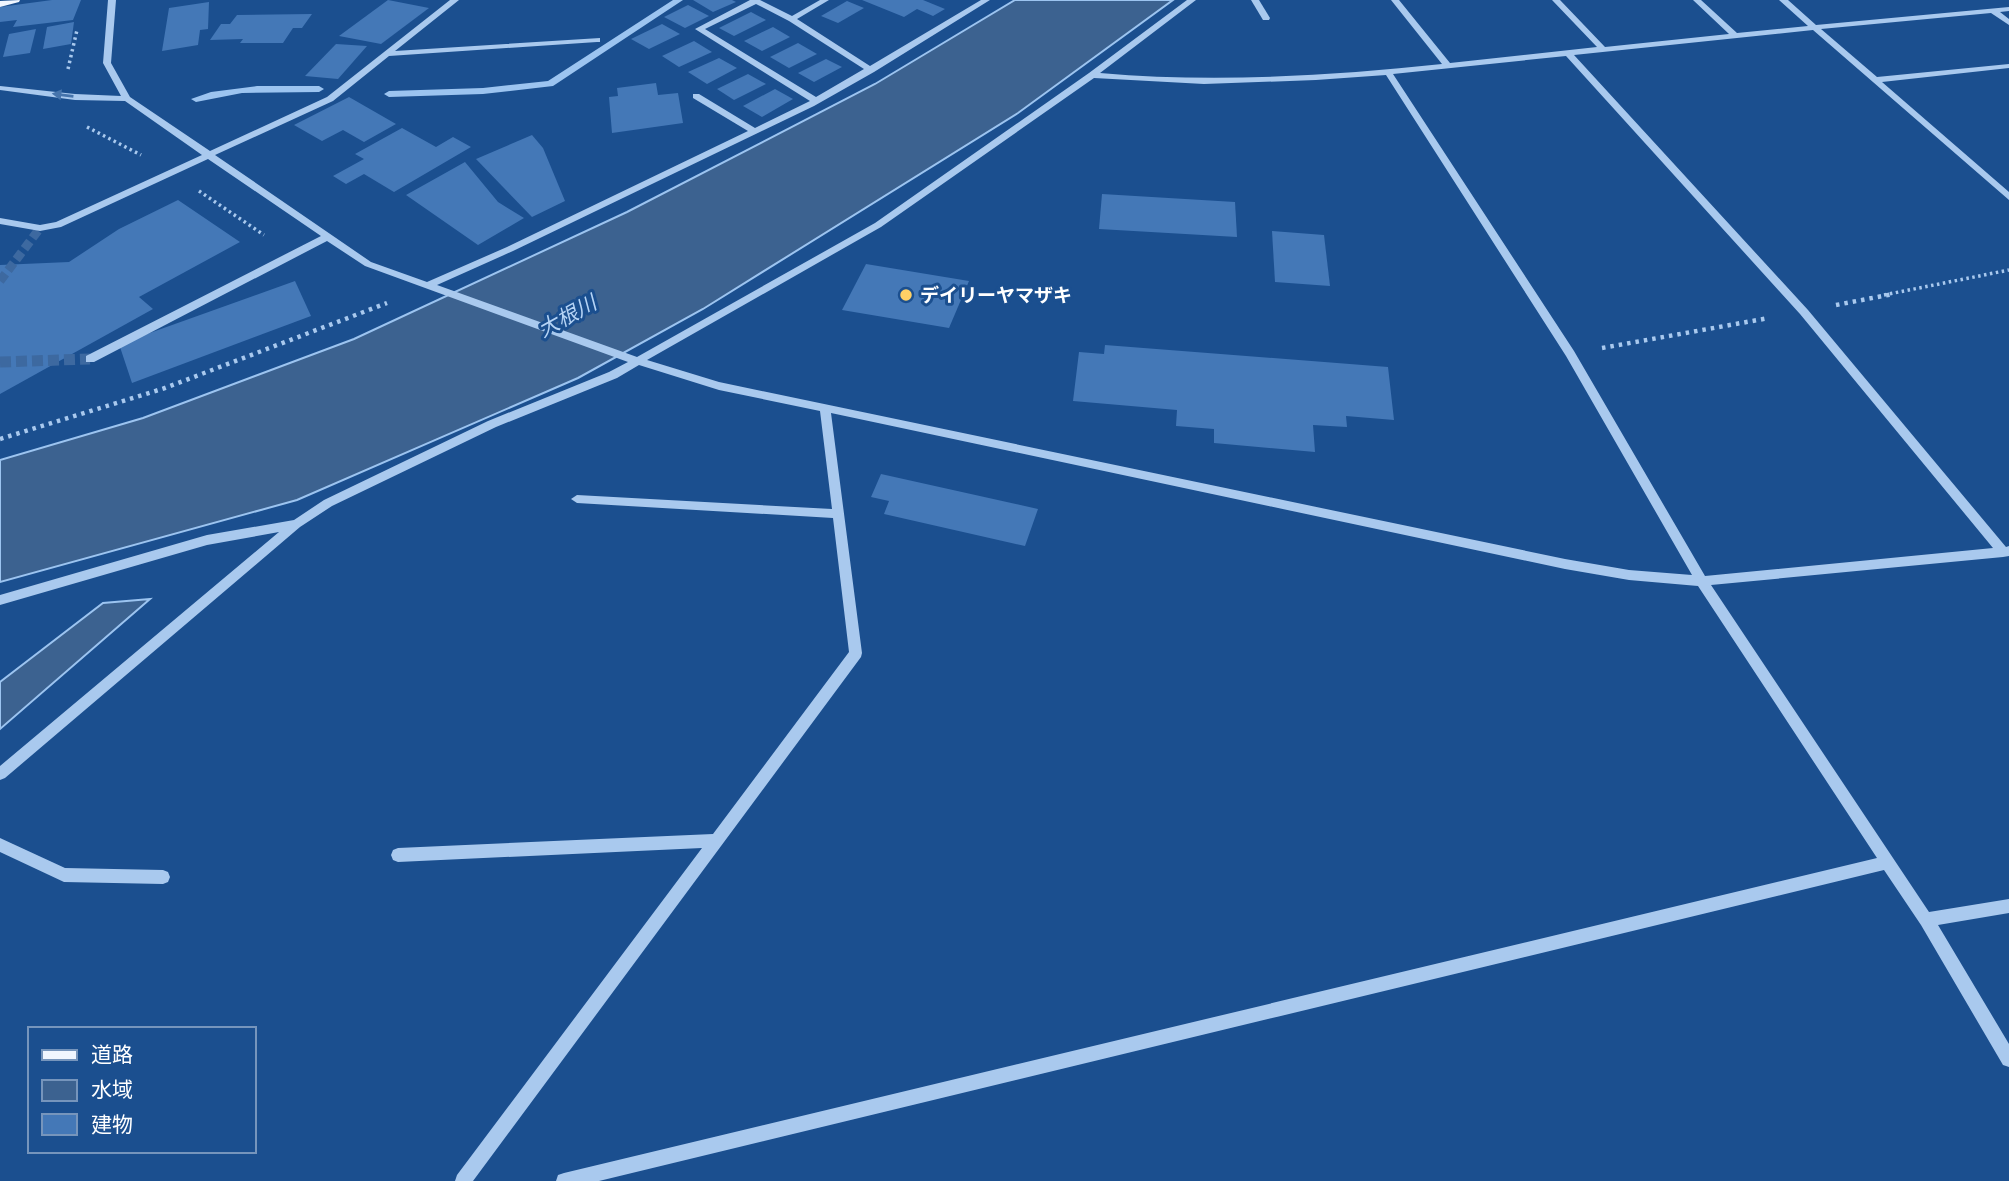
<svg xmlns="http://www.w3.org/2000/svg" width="2009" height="1181" viewBox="0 0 2009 1181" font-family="'Public Sans','Noto Sans JP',sans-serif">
	<rect width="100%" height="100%" fill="#1b4f8f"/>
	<!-- water -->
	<g fill="#3c6290" stroke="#9cc4f0" stroke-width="2">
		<path d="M1015 0H1173L1018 113 703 309 578 378 297 500 0 582V460L143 418 354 339 627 212 875 84Z"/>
		<path d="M150 599 0 729V682L103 603Z"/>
	</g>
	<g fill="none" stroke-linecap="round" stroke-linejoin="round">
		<!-- stream -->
		<g fill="#9cc4f0" fill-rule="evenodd">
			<path d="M673 0H683L553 86 483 94 389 97 384 94 389 91 483 88 548 81Z"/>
			<path d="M257 86H319L324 89 319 92 242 93 196 102 191 99 211 92Z"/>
		</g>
	</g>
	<!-- building -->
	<g fill="#4478b7">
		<path d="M52 0H81L73 20 13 27 17 20 0 22V7Z"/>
		<path d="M388 0 429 8 381 44 339 36Z"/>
		<path d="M693 0H732L736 2 713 12Z"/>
		<path d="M862 0H923L945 9 933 16 917 9 904 17Z"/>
		<path d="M847 1 864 8 838 23 821 16Z"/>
		<path d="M209 2 208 29 200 30 198 45 162 51 169 8Z"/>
		<path d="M688 5 709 16 685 28 664 17Z"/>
		<path d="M751 12 766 20 734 36 719 28Z"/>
		<path d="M312 14 302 28H293L283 43H240L243 39 210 40 221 24H230L237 15Z"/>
		<path d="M74 22 71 44 43 49 47 27Z"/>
		<path d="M662 24 680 34 649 49 631 39Z"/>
		<path d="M773 27 790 37 762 51 744 41Z"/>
		<path d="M36 29 30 53 3 57 9 34Z"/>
		<path d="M694 41 712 52 679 67 662 56Z"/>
		<path d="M798 43 817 54 789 68 770 57Z"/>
		<path d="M336 44 367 46 338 79 305 76Z"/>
		<path d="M719 58 737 68 707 84 688 72Z"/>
		<path d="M826 59 842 67 814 82 798 73Z"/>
		<path d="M748 74 766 84 734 100 717 89Z"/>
		<path d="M656 83 658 95 678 93 683 123 612 133 609 97 618 96 617 88Z"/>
		<path d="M775 89 793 99 762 117 743 106Z"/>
		<path d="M349 97 396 124 364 142 343 130 322 141 294 125Z"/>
		<path d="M402 128 436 147 453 137 471 147 394 192 364 174 346 184 333 176 364 159 355 154Z"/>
		<path d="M532 135 543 148 565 201 532 217 476 159Z"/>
		<path d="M465 162 498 202 524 218 478 245 406 195Z"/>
		<path d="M1102 194 1235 202 1237 237 1099 229Z"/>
		<path d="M178 200 240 242 139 297 153 309 0 394V265L69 262 119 229Z"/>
		<path d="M1272 231 1324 235 1330 286 1275 282Z"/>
		<path d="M866 264 969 281 949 328 842 310Z"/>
		<path d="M295 281 311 316 132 383 119 344Z"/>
		<path d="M1105 345 1388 367 1394 420 1346 416 1347 427 1313 425 1315 452 1214 443V429L1176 426 1177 410 1073 401 1079 352 1104 354Z"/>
		<path d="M881 474 1038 509 1025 546 884 514 889 501 871 497Z"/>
	</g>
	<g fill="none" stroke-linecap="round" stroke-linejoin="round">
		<!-- minor-tunnel-far1 -->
		<path stroke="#3d69a0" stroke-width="9" stroke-dasharray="9 4.5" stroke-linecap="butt" d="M0 281 40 228"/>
		<!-- minor-tunnel -->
		<path stroke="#3d69a0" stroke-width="11" stroke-dasharray="11 5" stroke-linecap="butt" d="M0 362 90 359"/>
		<!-- path-far1 -->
		<g stroke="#a9c9ee" stroke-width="3.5" stroke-dasharray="2.5 3.5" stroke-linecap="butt">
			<path d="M68 69 77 30"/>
			<path d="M87 127 141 155"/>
			<path d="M199 191 264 235"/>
			<path d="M1884 295 2009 270"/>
		</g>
		<!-- path -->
		<g stroke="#a9c9ee" stroke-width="4.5" stroke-dasharray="3.5 5" stroke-linecap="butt">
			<path d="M1836 305 1893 294"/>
			<path d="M1602 348 1769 318"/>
			<path d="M0 439 165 388 387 303"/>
		</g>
		<!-- minor -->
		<g fill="#a9c9ee" fill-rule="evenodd">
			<path d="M108 0H116L111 63 130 97 210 151 327 97 450 0H459L395 51 600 38V42H597L389 56 333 101 215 155 371 262 427 282 507 247 748 131 693 98V94H699L755 128 810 101 695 29 750 0H760L792 16 820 0H829L797 19 870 66 981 0H990L874 72 814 106 513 251 437 285 637 357 875 223 1089 73 1187 0H1196L1100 73C1214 83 1328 76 1442 64L1391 0H1399L1450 63 1597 47 1552 0H1560L1605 47 1729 34 1693 0H1701L1737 33 1808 26 1779 0H1788L1816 25 2009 7V11L2000 12 2009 19V25L1991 13 1821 29 1877 77 2009 64V68L1882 82 2009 192V200L1813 30 1574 55 1808 310 2006 547 2009 546V556L2003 557 1711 585 1929 912 2009 899V913L1938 925 2009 1044V1067L2003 1065 1921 925 1884 870 599 1181H556L558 1175 564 1173 1877 858 1698 586 1629 580 1565 569 831 413 862 653 861 657 473 1181H455L457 1175 702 848 398 862 393 860 391 855 393 850 398 848 713 834 849 652 833 518 577 503 571 499 577 495 832 509 820 411 719 390 639 365 617 378 496 427 332 506 300 527 5 778 0 780V766L279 532 207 545 0 605V595L207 535 294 520 324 500 488 421 609 372 628 362 365 266 327 241 94 362H86V356L321 236 208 159 61 227 40 231 0 224V218L40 225 56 222 202 155 125 101 75 100 0 90V86L75 94 121 96 103 63ZM756 4 789 21 864 69 816 97 705 29ZM1566 56 1800 314 1993 548 1705 576 1574 351 1393 74ZM1386 75 1566 356 1692 575 1629 570 1565 559 719 382 647 360 881 227 1094 78 1204 84 1316 80Z"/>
			<path d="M1251 0H1259L1270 18 1269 20H1263Z"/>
			<path d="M0 838 65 868 163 870 168 872 170 877 168 882 163 884 64 882 0 852Z"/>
		</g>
		<!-- major -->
		<path fill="#f0f6ff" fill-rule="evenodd" d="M20 0 19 2 0 7V1Z"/>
	</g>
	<!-- one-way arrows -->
	<defs><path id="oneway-solid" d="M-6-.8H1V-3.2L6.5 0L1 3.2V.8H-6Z" transform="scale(1.75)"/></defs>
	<use fill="#4674ac" href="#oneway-solid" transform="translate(63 95) rotate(-173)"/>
	<!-- markers -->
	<circle fill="#ffd166" stroke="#1b4f8f" stroke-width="2.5" cx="906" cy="295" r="7"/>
	<g text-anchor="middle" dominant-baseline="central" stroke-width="6" stroke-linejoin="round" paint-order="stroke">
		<!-- poi labels -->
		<g font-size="19" font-weight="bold" fill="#fff" stroke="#1b4f8f" text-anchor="start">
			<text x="920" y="295">デイリーヤマザキ</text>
		</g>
		<!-- water labels -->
		<g font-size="21" font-style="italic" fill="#b5d3f5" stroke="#1b4f8f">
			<text transform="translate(567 316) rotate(-29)">大根川</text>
		</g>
	</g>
	<!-- legend -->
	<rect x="28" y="1027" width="228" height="126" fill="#1b4f8f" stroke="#7695bc" stroke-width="2"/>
	<rect x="42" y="1050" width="35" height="10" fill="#f0f6ff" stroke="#7695bc" stroke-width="2"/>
	<text x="91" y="1062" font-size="21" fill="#ffffff">道路</text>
	<rect x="42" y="1080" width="35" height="21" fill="#3c6290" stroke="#7695bc" stroke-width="2"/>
	<text x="91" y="1097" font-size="21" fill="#ffffff">水域</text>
	<rect x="42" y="1114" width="35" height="21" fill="#4478b7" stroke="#7695bc" stroke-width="2"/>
	<text x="91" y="1132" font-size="21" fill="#ffffff">建物</text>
</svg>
